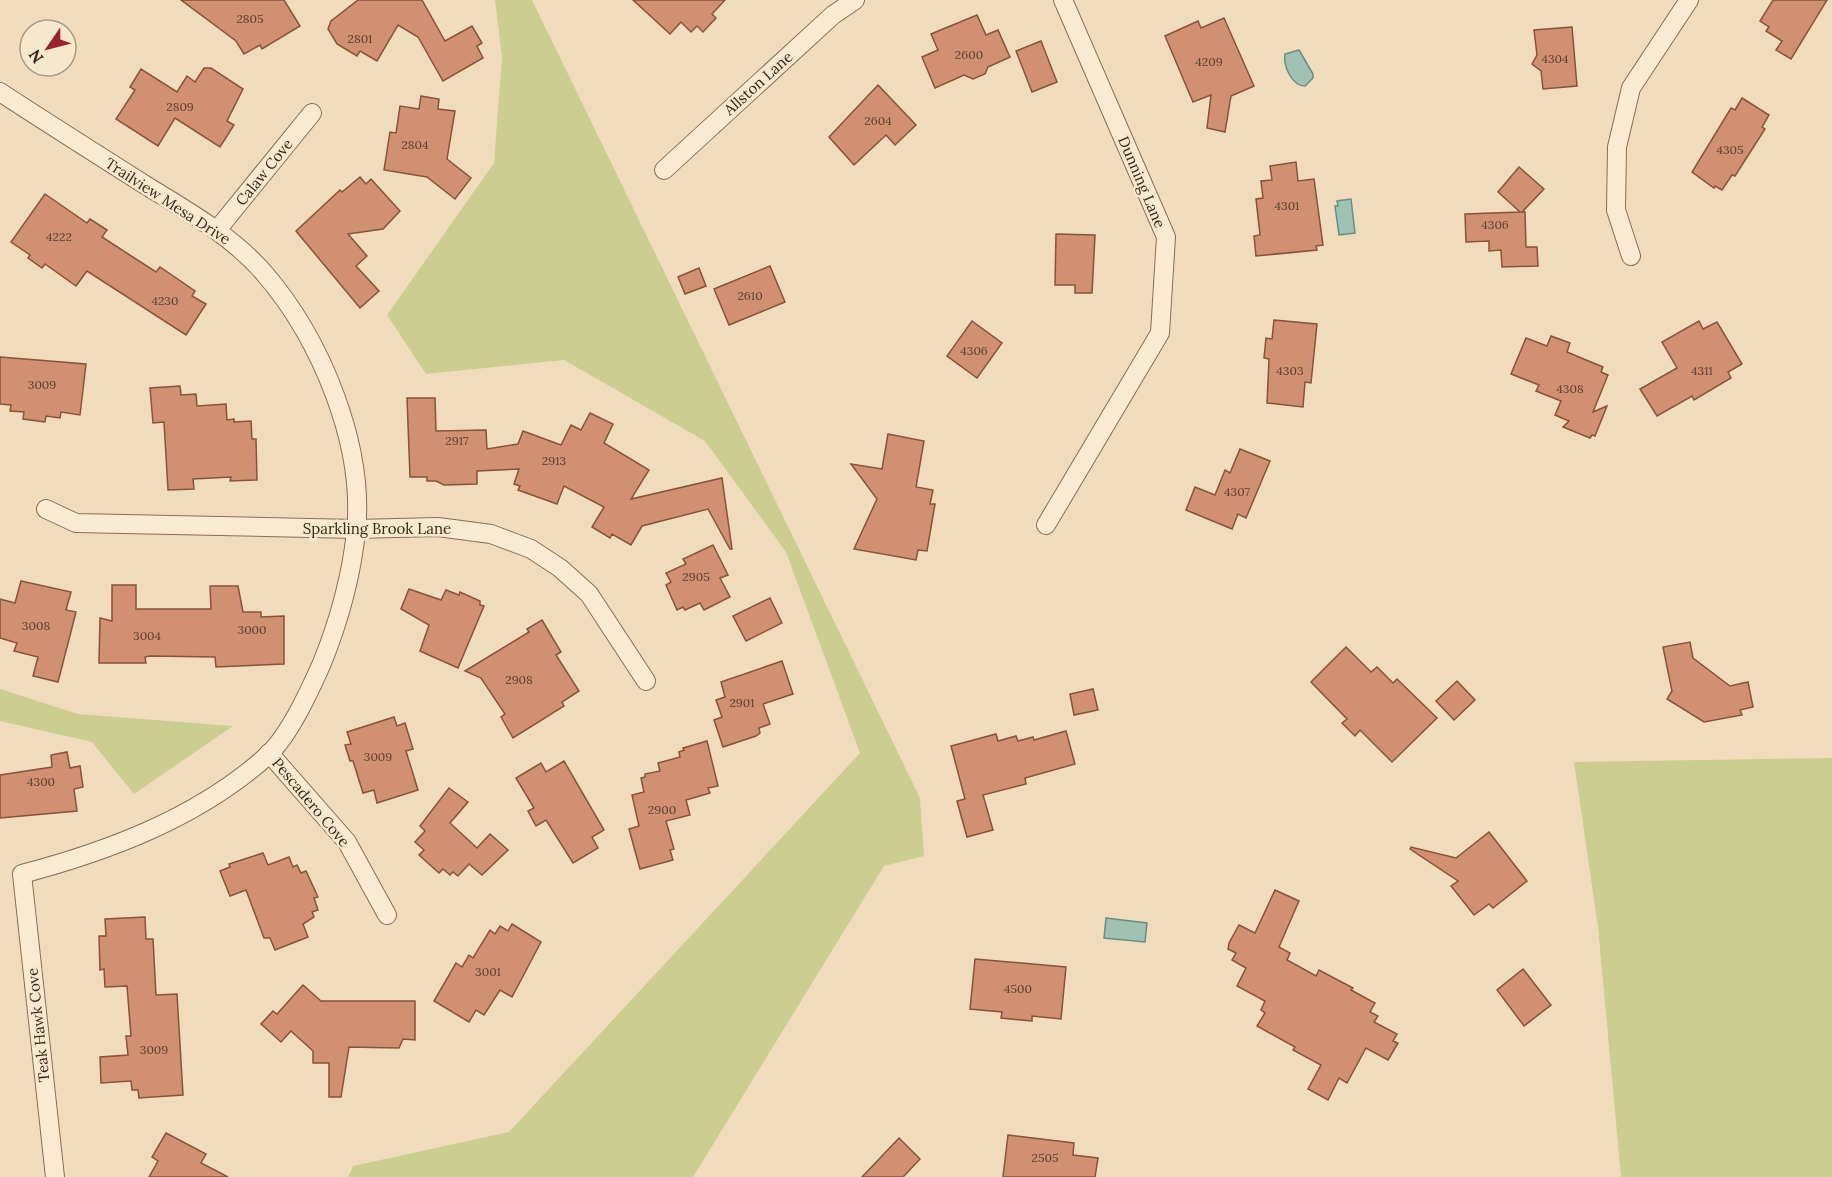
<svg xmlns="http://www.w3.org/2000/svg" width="1832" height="1177" viewBox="0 0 1832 1177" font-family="Lora,serif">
	<rect width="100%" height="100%" fill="#f0dcbd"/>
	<!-- green -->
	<g fill="#ccce91">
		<path d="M495 0H532L920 798 924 856 884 866 693 1177H348L353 1166 509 1132 860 753 786 552 705 441 564 360 426 374 387 315 494 163 502 57Z"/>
		<path d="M0 689 78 714 233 726 134 794 92 742 0 721Z"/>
		<path d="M1832 758V1177H1621L1598 927 1574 762Z"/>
	</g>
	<!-- water -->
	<g fill="#a1c1b5" stroke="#688f82" stroke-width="1.5">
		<path d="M1299 50 1313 74V78L1305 86C1292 86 1283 66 1285 54Z"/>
		<path d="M1351 199 1355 233 1339 235 1335 206H1338L1337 201Z"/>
		<path d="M1106 918 1147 923 1145 942 1104 938Z"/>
	</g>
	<!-- building -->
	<g fill="#d09071" stroke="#89523a" stroke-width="1.5">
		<path d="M181 0H284L300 26 262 49 260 45 244 54 236 41Z"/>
		<path d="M358 0H422L445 41 472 26 482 43 477 46 483 58 443 81 418 37 398 25 377 61 360 51 357 56 337 44 328 29 331 21Z"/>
		<path d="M633 0H725L712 14 716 18 703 32 697 26 691 32 681 22 670 34Z"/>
		<path d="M1773 0H1827L1791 59 1776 50 1782 41 1766 31 1769 27 1760 21Z"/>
		<path d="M977 15 986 35 998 30 1010 57 988 67 985 74 973 79 964 75 935 88 922 57 938 50 931 34Z"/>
		<path d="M1224 18 1254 86 1231 96 1225 132 1207 128 1211 95 1193 102 1165 36 1198 21 1201 28Z"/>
		<path d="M1572 27 1577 86 1543 89 1541 71 1532 64 1537 55 1534 30Z"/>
		<path d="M1041 41 1057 82 1032 92 1016 51Z"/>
		<path d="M204 68H211L243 89 227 121 234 125 220 147 175 118 158 146 116 119 135 90 130 87 141 69 177 92 187 76 195 82Z"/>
		<path d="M878 85 916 125 895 145 886 135 854 165 829 137Z"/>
		<path d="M421 96 439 99 438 109 455 111 447 159 471 178 455 199 427 177 384 170 390 132 396 133 400 106 419 109Z"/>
		<path d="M1742 98 1769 115 1762 127 1765 129 1735 176 1732 175 1722 190 1715 186 1714 188 1692 172 1731 108 1735 110Z"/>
		<path d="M1296 162 1298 181 1314 179 1323 245 1316 246 1317 250 1256 256 1254 236 1260 235 1256 199 1263 198 1261 181 1272 180 1270 166Z"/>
		<path d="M1519 167 1544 189 1522 212H1525L1526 247H1537L1538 266 1502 267 1501 250 1489 251V241L1466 242 1465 214 1520 212 1498 192Z"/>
		<path d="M360 177 366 184 371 179 400 211 383 229 348 234 367 256 356 266 379 291 360 308 296 231 340 190 342 192Z"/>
		<path d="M45 194 87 223 90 219 107 230 102 237 156 272 160 267 195 291 192 296 206 304 186 335 87 271 76 286 45 264 42 268 28 258 30 255 11 242Z"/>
		<path d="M1056 234 1095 235 1092 293H1075V285H1055Z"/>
		<path d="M770 266 785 302 729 325 714 289Z"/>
		<path d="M699 268 706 286 685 294 678 277Z"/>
		<path d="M1274 320 1317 324 1311 383 1305 382 1303 407 1267 403 1269 359 1264 358 1266 338 1272 339Z"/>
		<path d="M972 321 1002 343 977 378 947 356Z"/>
		<path d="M1699 321 1703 329 1717 322 1742 364 1728 372 1731 378 1694 400 1692 396 1657 416 1640 389 1677 368 1662 342Z"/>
		<path d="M1551 336 1570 343 1567 352 1603 367 1601 372 1608 375 1593 412 1607 406 1595 436 1592 435 1590 438 1563 427 1569 421 1555 415 1561 401 1536 391 1539 385 1511 374 1526 338 1547 346Z"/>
		<path d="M0 357 86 364 80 415 61 412 60 418 46 416 45 422 23 419 24 412 10 411 11 405 0 404Z"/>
		<path d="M180 386 181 395 196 394 197 406 226 404 227 420 234 419V422L251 421 252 439H256L257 480 230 481 231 477 193 479 194 489 168 490 164 422 153 423 150 388Z"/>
		<path d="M407 398H435L436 431 486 430 487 449 518 444 523 431 561 445 571 425 581 430 590 413 613 424 604 443 649 470 631 499 722 478 732 549H730L708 509 642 526 631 545 612 534 610 538 592 527 604 507 564 486 557 504 518 490 520 486 514 484 519 469 477 471V484L444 485 436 481H427V477H410Z"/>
		<path d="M888 434 924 441 916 487 933 490 930 504H935L927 551 918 550 916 560 854 549 877 499 851 464 882 469Z"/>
		<path d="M1240 449 1270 461 1246 518 1238 514 1232 529 1186 510 1195 487 1215 495 1225 470 1230 473Z"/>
		<path d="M713 545 728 575 720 578 730 597 704 610 700 603 685 610 683 607 677 610 666 585 671 582 666 573 686 564 683 559Z"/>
		<path d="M21 581 71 592 66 610 76 612 58 682 33 676 38 657 14 651 17 643 0 638V599L15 603Z"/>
		<path d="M112 585H136V609H211L210 586H238L243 612H261V617L284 616V664L216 667 215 657 150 656 145 657 146 663H99L100 618 112 621Z"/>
		<path d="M409 589 441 600 446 590 459 595 460 592 480 601V605L484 606 458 668 420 651 429 625 401 609Z"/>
		<path d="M770 598 782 623 746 641 733 616Z"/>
		<path d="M542 620 561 652 556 655 579 691 562 702 564 706 513 738 501 717 505 714 481 678 465 671 529 632 527 629Z"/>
		<path d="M1690 642 1693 658 1730 686 1748 682 1753 707 1740 710 1742 715 1704 722 1667 699 1672 691 1663 647Z"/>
		<path d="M1346 647 1371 672 1377 667 1393 683 1397 679 1437 718 1392 762 1360 730 1355 736 1342 723 1347 719 1311 682Z"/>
		<path d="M782 661 793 694 763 704 770 724 759 728 760 733 756 736 723 747 714 720 722 717 716 700 725 697 721 682Z"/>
		<path d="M1457 681 1475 700 1454 720 1436 701Z"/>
		<path d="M1093 689 1098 710 1074 715 1070 694Z"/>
		<path d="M394 717 397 726 405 723 413 749 406 751 418 790 377 803 374 790 363 793 353 761H350L345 745 351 744 347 732Z"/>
		<path d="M1066 731 1075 764 1025 778 1026 784 983 795 993 830 967 837 957 801 965 799 951 746 996 734 998 741 1016 736 1018 741 1033 737 1034 740Z"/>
		<path d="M707 741 718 786 708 788 710 793 686 800 690 815 666 821 674 849 670 850 673 860 640 869 629 829 639 826 632 795 644 792 641 778 645 777V774L660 771 658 763 680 757 679 752 684 750 683 748Z"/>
		<path d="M67 752 70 768 80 766 83 787 74 789 77 811 0 818V775L52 767 51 755Z"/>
		<path d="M564 761 604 830 592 837 598 848 573 863 546 820 536 826 528 811 534 808 516 778 541 763 546 772Z"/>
		<path d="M449 788 468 802 450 823 477 848 490 834 508 850 482 875 469 864 458 876 453 872 450 875 443 869 439 873 419 855 424 850 415 842 425 831 420 826Z"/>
		<path d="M1489 832 1527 881 1493 908 1489 904 1474 915 1451 886 1458 881 1410 849 1411 847 1456 858Z"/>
		<path d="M263 853 268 865 289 857 293 867 297 865 301 873 306 871 318 897 314 898 318 910 312 912 314 917 303 924 308 937 275 950 270 938H264L246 890 230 896 220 871 230 867 229 864Z"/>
		<path d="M1275 890 1299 901 1279 947 1290 953 1287 960 1316 976 1319 970 1353 988 1351 990 1375 1003 1370 1012 1378 1016 1374 1022 1397 1034 1393 1041 1398 1043 1388 1060 1366 1048 1347 1083 1339 1078 1328 1100 1308 1089 1321 1065 1293 1050 1295 1047 1257 1026 1265 1013 1261 1010 1265 1001 1237 986 1246 968 1232 960 1236 953 1228 949 1229 943 1239 925 1255 933Z"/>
		<path d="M145 917 146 939H153L156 995 177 994 183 1095 139 1098 138 1090H132L131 1081 101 1083 100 1057 128 1055 126 1036H131L127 986 105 987 104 969 100 970 99 936H106L105 919Z"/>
		<path d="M512 924 541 942 512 997 500 990 484 1015 476 1010 469 1022 434 1001 456 963 462 967 469 955 473 958 490 930 495 934 500 926 508 931Z"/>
		<path d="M975 959 1066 967 1061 1019 1032 1016V1021L1001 1018 1002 1012 970 1009Z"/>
		<path d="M1523 969 1551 1005 1524 1026 1497 990Z"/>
		<path d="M303 985 321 1001H415V1040L403 1039 399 1048 349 1047 341 1097H329V1063H313V1051L291 1031 281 1042 261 1024 273 1011 277 1014Z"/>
		<path d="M166 1133 206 1154 201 1163 228 1177H149L158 1161 152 1157Z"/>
		<path d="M1008 1135 1074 1143 1073 1155 1098 1158 1095 1177H1003Z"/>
		<path d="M899 1138 920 1159 903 1177H862Z"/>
	</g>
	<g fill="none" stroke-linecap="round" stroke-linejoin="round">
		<!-- minor casing -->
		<g stroke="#886c56" stroke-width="20">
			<g id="minor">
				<path d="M0 92C49 124 98 155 147 186 189 212 232 236 264 273 321 339 365 445 356 532 351 578 339 621 322 663 310 690 290 734 268 755 200 817 109 851 22 874L55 1177"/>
				<path d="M664 170 833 15 855 0"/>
				<path d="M217 230 312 113"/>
				<path d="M1631 256 1616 210 1617 147 1631 88 1689 0"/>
				<path d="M46 509 76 523 356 529 438 527 491 534 531 549 560 568 589 594 646 681"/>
				<path d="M1046 525 1160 333 1166 237 1063 0"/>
				<path d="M269 753 347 842 387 915"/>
			</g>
		</g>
		<!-- minor -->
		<use href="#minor" stroke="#faead1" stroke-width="18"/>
	</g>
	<g text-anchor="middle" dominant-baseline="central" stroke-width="5" stroke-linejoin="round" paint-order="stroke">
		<!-- number labels -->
		<g font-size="12" fill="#5d4030">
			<text x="250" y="18">2805</text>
			<text x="360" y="38">2801</text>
			<text x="969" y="54">2600</text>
			<text x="1555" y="58">4304</text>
			<text x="1209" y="61">4209</text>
			<text x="180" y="106">2809</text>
			<text x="878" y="120">2604</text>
			<text x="415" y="144">2804</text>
			<text x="1730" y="149">4305</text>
			<text x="1287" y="205">4301</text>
			<text x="1495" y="224">4306</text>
			<text x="59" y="236">4222</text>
			<text x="750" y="295">2610</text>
			<text x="165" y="300">4230</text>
			<text x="974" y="350">4306</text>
			<text x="1290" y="370">4303</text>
			<text x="1702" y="370">4311</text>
			<text x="42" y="384">3009</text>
			<text x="1570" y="388">4308</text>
			<text x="457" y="440">2917</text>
			<text x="554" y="460">2913</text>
			<text x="1237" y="491">4307</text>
			<text x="696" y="576">2905</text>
			<text x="36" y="625">3008</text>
			<text x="252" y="629">3000</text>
			<text x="147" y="635">3004</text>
			<text x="519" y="679">2908</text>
			<text x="742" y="702">2901</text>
			<text x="378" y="756">3009</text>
			<text x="41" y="781">4300</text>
			<text x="662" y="809">2900</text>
			<text x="488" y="971">3001</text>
			<text x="1018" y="988">4500</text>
			<text x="154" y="1049">3009</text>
			<text x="1045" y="1157">2505</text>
		</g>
		<!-- street labels -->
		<g font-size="15" fill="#37261b" stroke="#f7e7cd">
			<text transform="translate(758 83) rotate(-42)">Allston Lane</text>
			<text transform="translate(264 172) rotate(-51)">Calaw Cove</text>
			<text transform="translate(1142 182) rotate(67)">Dunning Lane</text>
			<text transform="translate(168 201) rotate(33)">Trailview Mesa Drive</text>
			<text x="377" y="528">Sparkling Brook Lane</text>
			<text transform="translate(311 802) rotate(50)">Pescadero Cove</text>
			<text transform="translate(38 1025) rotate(-96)">Teak Hawk Cove</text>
		</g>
	</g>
	<!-- north arrow -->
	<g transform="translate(48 48) rotate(235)"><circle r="28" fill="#f7e7cd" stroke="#aa9a86" stroke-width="1.5"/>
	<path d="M0-4.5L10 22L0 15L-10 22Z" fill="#9a232f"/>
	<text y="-9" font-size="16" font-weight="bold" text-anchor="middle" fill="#37261b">N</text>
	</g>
</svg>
